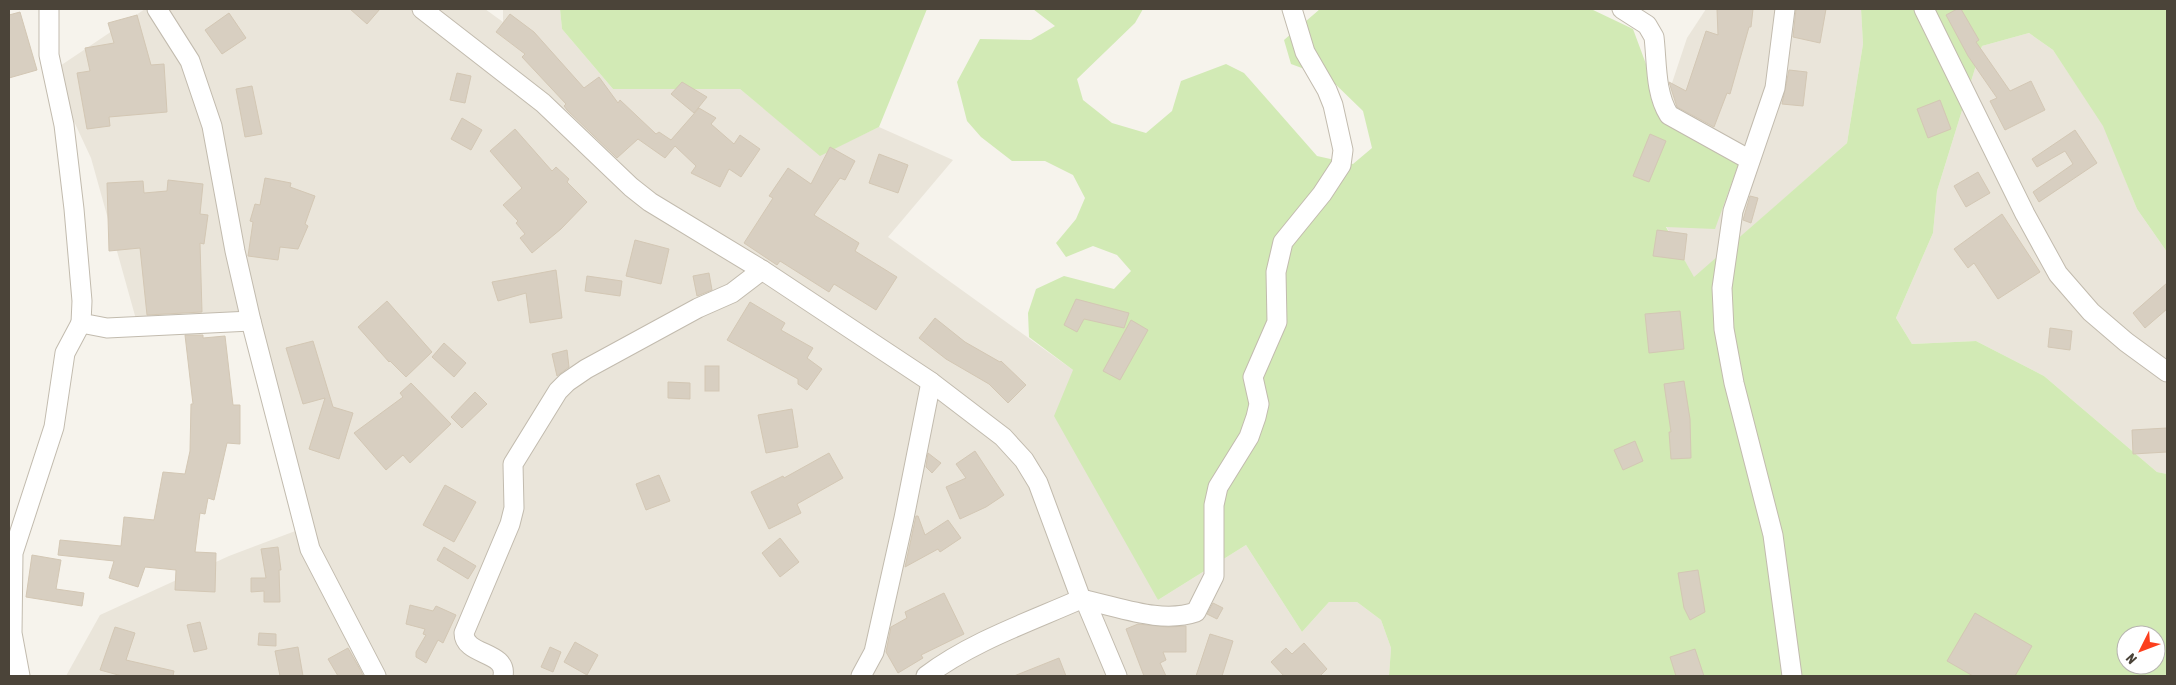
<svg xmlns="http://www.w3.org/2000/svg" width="2176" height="685" viewBox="0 0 2176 685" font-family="'Asap Condensed',sans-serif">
	<rect width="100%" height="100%" fill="#f6f3ec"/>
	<!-- residential -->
	<g fill="#eae5da">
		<path d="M145 9H485L503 22V9H560L562 29 613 89H740L820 155 879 127 953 160 888 237 1073 370 1158 600 1246 545 1302 632 1329 602H1357L1381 620 1391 648 1389 676H66L100 615 229 556 306 527 261 332 139 330 91 158 51 72Z"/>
		<path d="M1706 9H1861L1863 44 1847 143 1694 278 1666 226 1663 110 1687 38Z"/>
		<path d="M2029 33 2053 50 2104 126 2137 209 2167 252V474L2157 472 2044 376 1976 341 1912 344 1896 318 1933 233 1937 191 1982 46Z"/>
	</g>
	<!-- green -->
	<g fill="#d2eab5" fill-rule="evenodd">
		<path d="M560 9H927L879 127 820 156 740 89H613L562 29Z"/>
		<path d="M1033 9H1143L1135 23 1077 79 1083 100 1112 123 1146 133 1172 111 1181 81 1226 64 1244 73 1317 156 1353 164 1372 148 1363 111 1329 78 1291 64 1284 40 1320 9H1591L1633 29 1663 110 1741 157 1715 229 1666 227 1694 277 1847 143 1863 44 1861 9H2167V252L2137 209 2103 126 2053 50 2029 33 1982 46 1937 191 1933 233 1896 318 1912 344 1976 341 2044 376 2157 472 2167 474V676H1389L1391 648 1381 620 1357 602H1329L1302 632 1246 545 1158 600 1054 416 1073 370 1029 337 1028 313 1036 289 1064 276 1114 289 1131 271 1117 255 1093 246 1066 257 1056 243 1076 219 1085 198 1073 175 1045 161H1012L981 137 967 121 957 82 980 39 1031 40 1055 26ZM2126 635H2156V665H2126Z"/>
	</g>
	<!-- building -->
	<g fill="#d8cfc1" stroke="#d3c7b4">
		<path d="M350 9H380L367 24Z"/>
		<path d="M1717 9H1753L1751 27H1749L1730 94 1727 93 1714 127 1677 107 1669 82 1686 91 1706 31 1718 35Z"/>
		<path d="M1796 9H1826L1820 43 1793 37Z"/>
		<path d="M1957 9H1961L1979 40 1976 42 2010 91 2031 81 2045 110 2005 130 1990 101 1997 98 1968 56 1946 15Z"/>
		<path d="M20 12 37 70 9 78V15Z"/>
		<path d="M229 13 246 38 222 54 205 30Z"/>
		<path d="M510 14 534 32 584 88 599 77 618 103 620 100 656 134 659 132 671 140 699 108 716 118 711 124 734 144 740 135 760 149 741 177 729 169 720 187 691 173 696 166 675 146 665 158 638 139 617 158 567 110 564 106 566 104 522 57 525 54 496 32Z"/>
		<path d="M137 15 151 65 164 64 167 112 109 117 110 126 87 129 77 73 90 71 85 48 114 43 108 23Z"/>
		<path d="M1789 70 1807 72 1803 106 1782 104Z"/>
		<path d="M457 73 471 76 465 103 450 100Z"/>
		<path d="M682 82 707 97 694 113 671 94Z"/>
		<path d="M252 86 262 134 245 137 236 89Z"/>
		<path d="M1940 100 1951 129 1928 138 1917 109Z"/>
		<path d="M462 118 482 130 471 150 451 139Z"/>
		<path d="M515 129 552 171 556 167 569 179 567 182 587 202 561 229 532 253 520 238 525 234 516 223 518 221 503 205 522 188 490 151Z"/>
		<path d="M2075 130 2097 163 2039 202 2033 192 2073 164 2065 151 2037 167 2032 159Z"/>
		<path d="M1650 134 1666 141 1649 182 1633 176Z"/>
		<path d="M830 147 855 161 845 180 840 178 814 215 859 243 855 251 897 277 876 310 834 284 829 292 780 261 777 265 744 243 773 198 769 196 788 168 811 184Z"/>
		<path d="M879 154 908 165 898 193 869 183Z"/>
		<path d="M1978 172 1990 193 1966 207 1954 186Z"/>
		<path d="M265 178 291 183 290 187 315 196 305 224 308 226 298 249 280 247 278 260 248 256 253 222 250 221 255 204 260 205Z"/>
		<path d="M168 180 203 184 200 214 208 215 204 244 200 243 202 312 147 315 140 248 109 251 107 183 143 181 144 193 167 191Z"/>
		<path d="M1750 196 1758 198 1751 223 1743 220Z"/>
		<path d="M2002 214 2040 272 1998 299 1974 263 1968 268 1954 249Z"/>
		<path d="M1657 230 1687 234 1684 260 1653 256Z"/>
		<path d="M635 240 669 249 661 284 626 276Z"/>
		<path d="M556 270 562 318 530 323 526 293 498 301 492 282Z"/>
		<path d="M709 273 712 290 697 296 693 276Z"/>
		<path d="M587 276 622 281 620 296 585 291Z"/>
		<path d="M2167 283V309L2145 328 2133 313Z"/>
		<path d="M1076 299 1129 313 1124 328 1084 319 1077 332 1064 325Z"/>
		<path d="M387 301 432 352 406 377 390 361 389 362 358 327Z"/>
		<path d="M750 302 785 323 781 330 813 348 807 358 822 369 807 390 798 384V379L727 340Z"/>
		<path d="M1680 311 1684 349 1649 353 1645 314Z"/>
		<path d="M935 318 965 342 1000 362 1001 361 1026 385 1008 403 989 384 946 359 919 338Z"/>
		<path d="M1131 320 1148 330 1120 380 1103 371Z"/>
		<path d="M2050 328 2072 331 2070 350 2048 347Z"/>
		<path d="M185 335H203V338L225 336 233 405H240V444L227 443 214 500 208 498 205 514 200 513 195 552 216 553 215 592 175 590 176 570 145 567 138 587 109 578 114 561 58 555 60 540 121 546 124 517 154 520 163 472 185 474 190 451 191 404H193Z"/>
		<path d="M313 341 333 407 353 413 339 459 309 449 325 398 303 404 286 348Z"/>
		<path d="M444 343 466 363 454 377 432 357Z"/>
		<path d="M567 350 569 367 557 376 552 354Z"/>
		<rect x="705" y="366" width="14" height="25"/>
		<path d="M1684 381 1690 419 1691 458 1671 459 1669 432H1671L1664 384Z"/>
		<path d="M668 382 690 383V399L668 398Z"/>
		<path d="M411 383 451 424 410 463 403 455 386 470 354 433 403 397 400 393Z"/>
		<path d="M475 392 487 404 462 428 451 417Z"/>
		<path d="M792 409 798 447 766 453 758 415Z"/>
		<path d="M2167 428V452L2133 454 2132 430Z"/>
		<path d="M1635 441 1643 461 1623 470 1614 450Z"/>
		<path d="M975 451 1004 495 986 507 960 519 946 487 966 478 956 464Z"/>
		<path d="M829 453 843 478 797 504 801 513 769 529 751 492 783 476 784 478Z"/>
		<path d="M928 453 941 463 932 473 926 467Z"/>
		<path d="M659 475 670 501 646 510 636 484Z"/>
		<path d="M445 485 476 502 454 542 423 525Z"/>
		<path d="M916 516H918L925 535 948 520 961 538 940 552 938 549 905 567Z"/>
		<path d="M780 538 799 562 780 577 762 553Z"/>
		<path d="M278 547 281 570H279L280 602H264V591L251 592V578H266L261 549Z"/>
		<path d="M444 547 476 566 468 579 437 560Z"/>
		<path d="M32 555 61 560 56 589 84 593 82 606 26 597Z"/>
		<path d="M1698 570 1705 612 1690 620 1684 608 1678 573Z"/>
		<path d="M944 593 964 634 921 655 923 658 898 673 886 652 891 627 907 618 905 612Z"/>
		<path d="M1213 603 1223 608 1217 619 1207 614Z"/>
		<path d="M410 605 433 611 436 606 456 615 443 643 438 640 426 663 416 657V652L426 635 423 634 425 629 406 624Z"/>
		<path d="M1975 613 2032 646 2015 676H1973L1947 661Z"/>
		<path d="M200 622 207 649 194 652 187 625Z"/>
		<path d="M1138 624 1168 627 1186 626V652H1163L1166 660 1160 663 1166 676H1144L1126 629Z"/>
		<path d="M115 627 135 633 126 660 174 671 173 676H122L100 670Z"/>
		<path d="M259 633 276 634V646L258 645Z"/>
		<path d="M1210 634 1233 641 1222 676H1196Z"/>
		<path d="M575 642 598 655 587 675 564 662Z"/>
		<path d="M1304 643 1327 669 1320 676H1284L1271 662 1286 648 1292 654Z"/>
		<path d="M298 647 303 676H280L275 651Z"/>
		<path d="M550 647 561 652 553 672 541 667Z"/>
		<path d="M348 648 361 671 363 676H338L328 659Z"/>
		<path d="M1695 649 1704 676H1676L1670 657Z"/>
		<path d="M1059 658 1066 676H1014Z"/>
	</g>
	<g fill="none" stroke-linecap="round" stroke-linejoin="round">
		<!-- minor casing -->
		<g stroke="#c2bbae" stroke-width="21">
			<g id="minor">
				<path d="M49 9V55L64 125 74 209 82 301 81 323 107 328 251 321"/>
				<path d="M157 9 190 61 212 126 235 251 251 321 310 549 376 676"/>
				<path d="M422 9 543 103 631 187 650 202 762 270 931 382 1003 437 1024 460 1038 483 1081 599 1085 600 1117 676"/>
				<path d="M1622 9 1647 25 1654 37C1657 62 1655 93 1669 115L1750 160"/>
				<path d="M1785 9 1775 88 1733 211 1722 288 1724 329 1734 383 1773 535 1792 676"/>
				<path d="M1924 9 2025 214 2058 274 2091 312 2126 342 2167 372"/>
				<path d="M1085 600C1120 607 1161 624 1196 612L1214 576V505L1218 487 1249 437 1256 417 1259 404 1253 377 1277 322 1276 272 1283 242 1322 194 1341 165 1343 150 1333 105 1327 90 1305 52 1292 9"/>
				<path d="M20 676 12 633 13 553 54 427 65 353 81 323"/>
				<path d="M503 676C508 651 464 656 464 633L510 524 514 508 513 464 558 391 567 382 586 369 698 308 732 293 762 270"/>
				<path d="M861 676 874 652 904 518 931 382"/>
				<path d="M926 676C971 642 1029 622 1081 599"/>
			</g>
		</g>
		<!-- minor -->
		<use href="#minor" stroke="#fff" stroke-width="19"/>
	</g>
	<!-- border -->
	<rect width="2176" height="685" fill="none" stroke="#4b4439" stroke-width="20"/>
	<!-- north arrow -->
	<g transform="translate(2141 650) rotate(228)"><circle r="24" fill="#ffffff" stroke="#b7b4b0"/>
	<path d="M0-4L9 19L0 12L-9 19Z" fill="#fc3f1d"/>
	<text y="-8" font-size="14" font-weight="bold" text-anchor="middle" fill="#4b4439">N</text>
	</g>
</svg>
